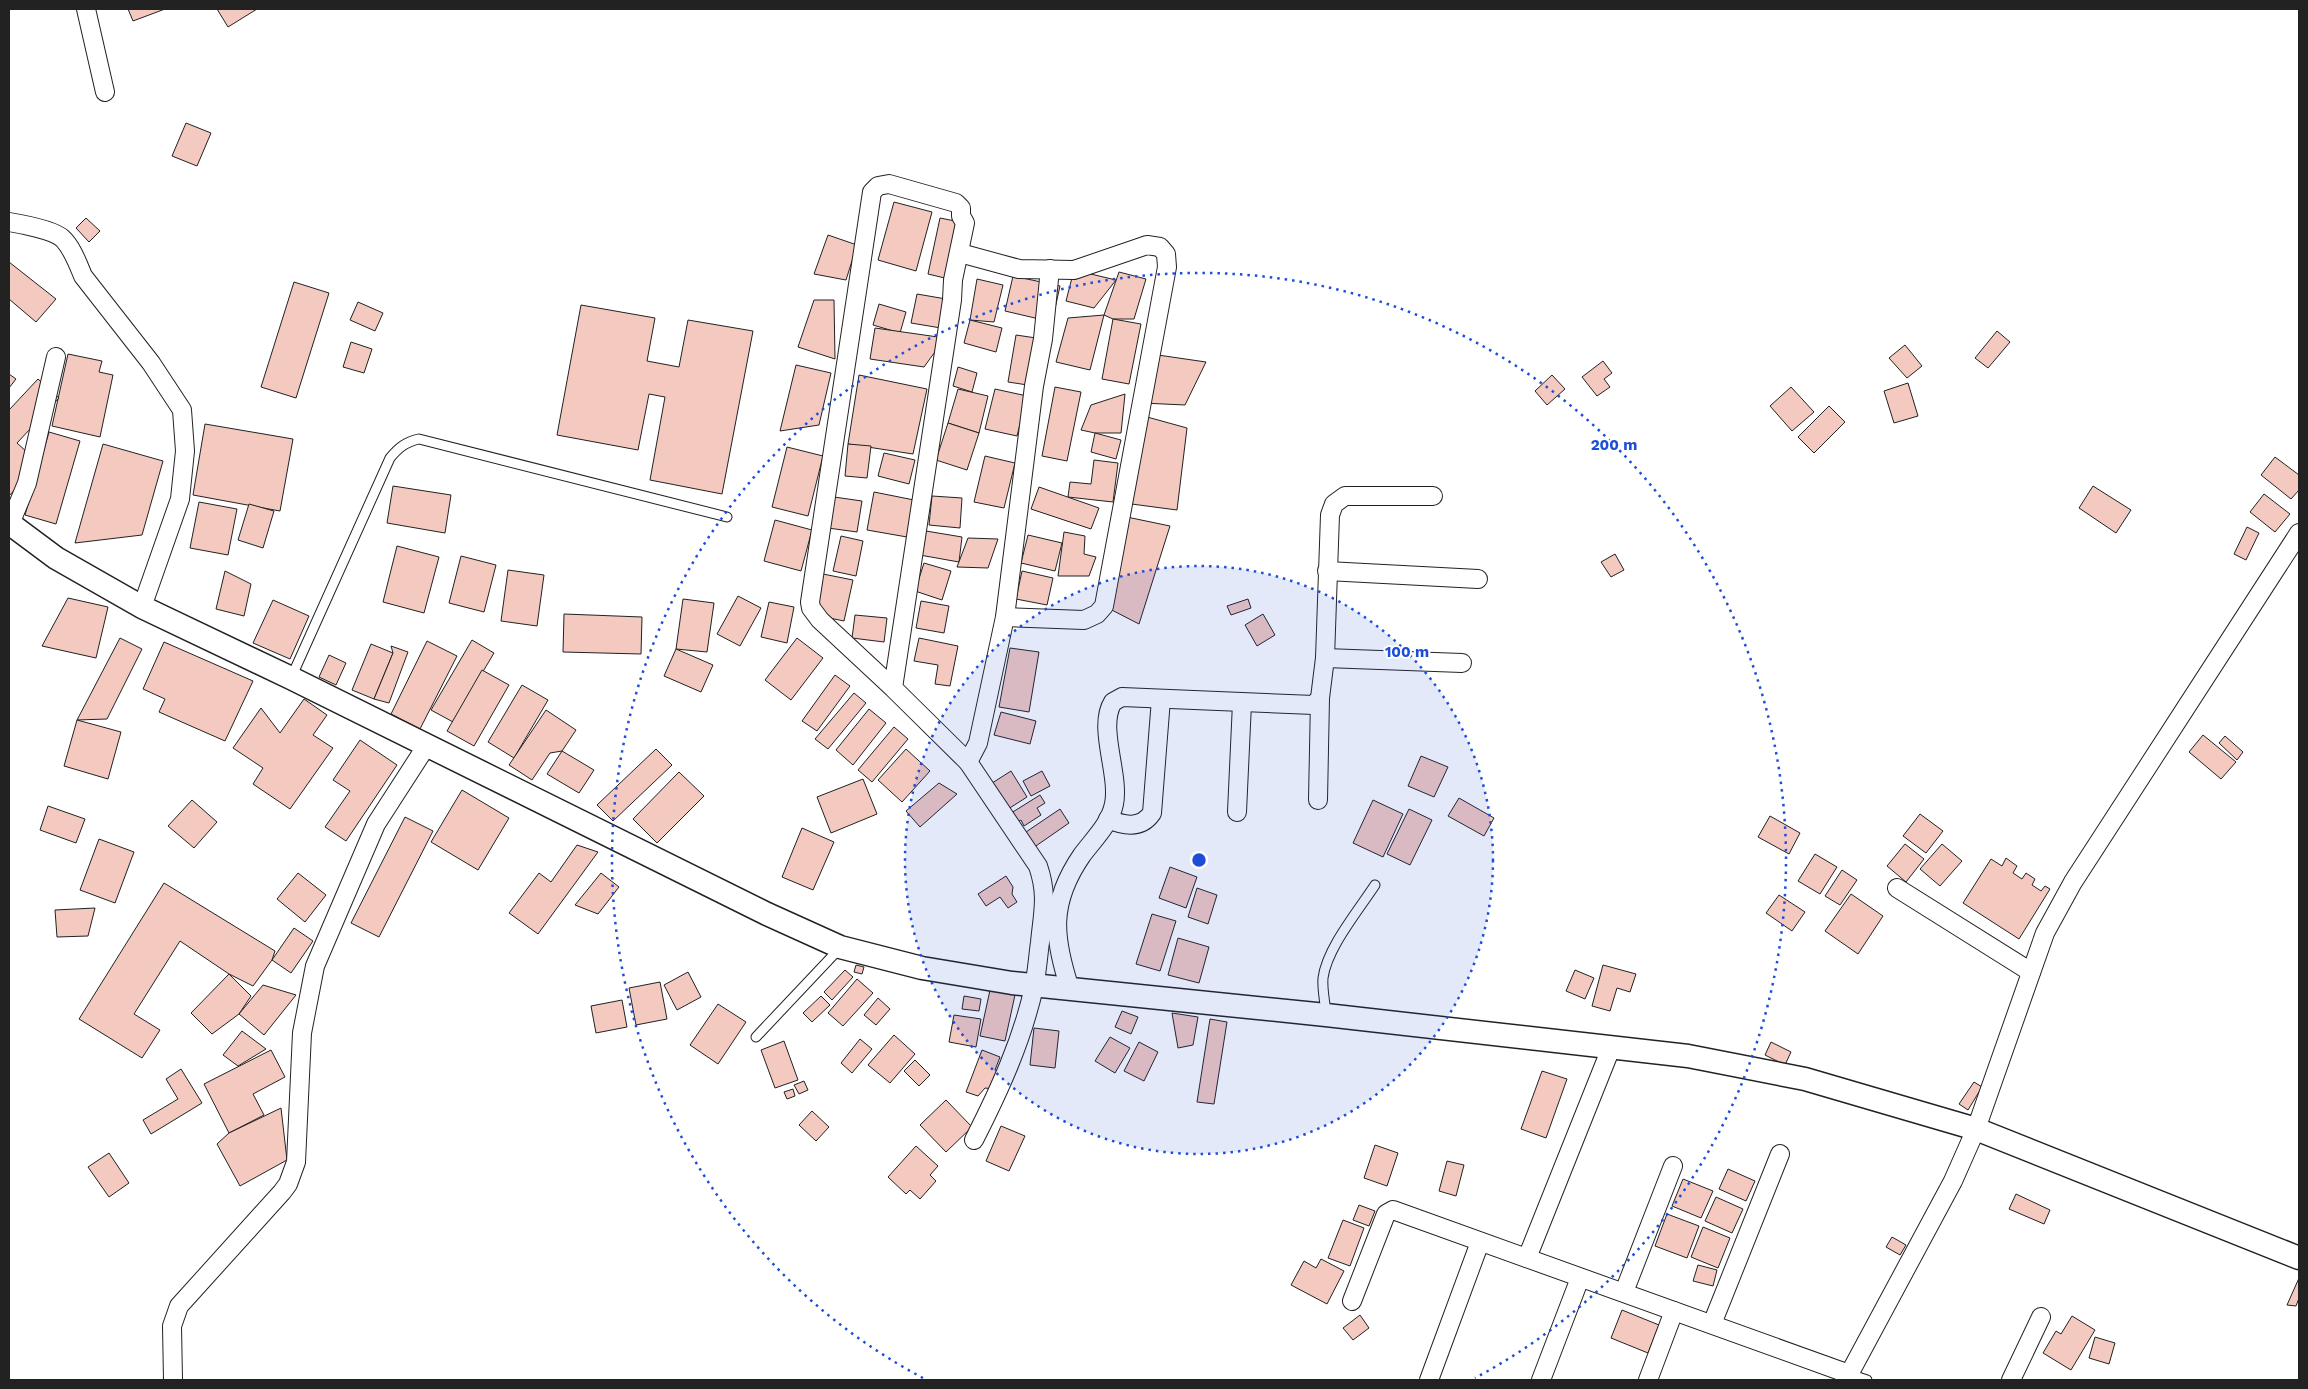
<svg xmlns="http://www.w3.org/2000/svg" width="2308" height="1389" viewBox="0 0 2308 1389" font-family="'Work Sans',sans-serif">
	<rect width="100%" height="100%" fill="#fff"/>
	<!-- building -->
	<g fill="#f3c9c0" stroke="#222">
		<path d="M128 9H165L133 21Z"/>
		<path d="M217 9H257L228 27Z"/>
		<path d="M186 123 211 133 197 166 172 156Z"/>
		<path d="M894 202 932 212 916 271 878 260Z"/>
		<path d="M86 218 100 231 89 242 76 228Z"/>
		<path d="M940 218 965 223 953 280 928 274Z"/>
		<path d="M828 235 857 245 846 280 814 274Z"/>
		<path d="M9 262 56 299 36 322 9 299Z"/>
		<path d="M1074 270 1116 280 1094 308 1066 301Z"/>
		<path d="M1119 272 1146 279 1134 319H1113L1104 315Z"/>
		<path d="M1013 276 1060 286 1052 322 1005 311Z"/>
		<path d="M977 279 1003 285 994 322 970 320Z"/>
		<path d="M294 282 329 293 296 398 261 387Z"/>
		<path d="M917 294 952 300 947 329 911 323Z"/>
		<path d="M814 300H834L835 359 798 347Z"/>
		<path d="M358 302 383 313 375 331 350 320Z"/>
		<path d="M879 304 906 312 900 333 873 325Z"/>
		<path d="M581 305 655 318 647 361 679 367 688 320 753 331 722 494 650 480 665 397 649 394 638 450 557 435Z"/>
		<path d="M1104 315 1090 370 1056 362 1068 318Z"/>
		<path d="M1113 319 1141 324 1129 384 1102 379Z"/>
		<path d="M970 320 1002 328 996 352 964 343Z"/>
		<path d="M875 328 945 338 924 367 870 359Z"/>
		<path d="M1997 331 2010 342 1988 368 1975 358Z"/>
		<path d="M1016 335 1043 339 1034 386 1008 382Z"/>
		<path d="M351 342 372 349 364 373 343 367Z"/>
		<path d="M1905 345 1922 366 1907 378 1889 358Z"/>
		<path d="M68 354 102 361 99 372 113 375 100 437 52 426Z"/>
		<path d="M1151 354 1206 362 1185 405 1142 403Z"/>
		<path d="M1603 361 1612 373 1604 379 1610 387 1597 396 1582 377Z"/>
		<path d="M796 365 831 373 819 425 780 431Z"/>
		<path d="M958 367 977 373 972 392 953 386Z"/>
		<path d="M9 374 16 379 9 388Z"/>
		<path d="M859 375 927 389 913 454 848 444Z"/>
		<path d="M1552 375 1565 389 1547 405 1535 391Z"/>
		<path d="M38 379 59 398 17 443 39 463 9 496V410Z"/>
		<path d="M1908 383 1918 416 1894 423 1884 391Z"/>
		<path d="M1055 387 1081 392 1067 461 1042 456Z"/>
		<path d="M1791 387 1814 412 1792 431 1770 406Z"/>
		<path d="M958 389 988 396 979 433 948 423Z"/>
		<path d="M995 389 1027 396 1017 436 985 429Z"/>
		<path d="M1125 394 1121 433H1095L1081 430 1091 405Z"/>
		<path d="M1829 406 1845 422 1814 453 1798 437Z"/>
		<path d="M1140 415 1187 428 1177 510 1124 503Z"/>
		<path d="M948 423 979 433 967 470 936 460Z"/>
		<path d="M205 424 293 439 280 511 193 495Z"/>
		<path d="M49 432 80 441 56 524 25 515Z"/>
		<path d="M1095 433 1121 440 1116 459 1091 452Z"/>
		<path d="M103 444 163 461 142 535 75 543Z"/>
		<path d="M848 444 871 446 867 478 845 476Z"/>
		<path d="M787 447 823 456 808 516 772 507Z"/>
		<path d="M884 453 915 460 909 484 878 476Z"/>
		<path d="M985 456 1015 463 1004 508 974 502Z"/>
		<path d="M2275 457 2299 475V490L2291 499 2261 475Z"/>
		<path d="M1094 460 1118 463 1113 502 1068 497 1070 482 1091 484Z"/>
		<path d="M393 486 451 495 445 533 387 523Z"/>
		<path d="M2093 486 2131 510 2116 533 2079 508Z"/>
		<path d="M1039 487 1099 508 1091 529 1031 509Z"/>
		<path d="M874 492 914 500 907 537 867 530Z"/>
		<path d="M2264 494 2290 514 2275 532 2250 512Z"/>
		<path d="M932 496 962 498 960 528 929 525Z"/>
		<path d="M834 497 862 501 857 532 828 528Z"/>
		<path d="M199 502 237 509 228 555 190 548Z"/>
		<path d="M249 504 274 511 263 548 238 540Z"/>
		<path d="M1122 516 1170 526 1139 624 1104 606Z"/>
		<path d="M775 520 812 530 801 571 764 561Z"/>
		<path d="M2247 527 2259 533 2246 560 2234 554Z"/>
		<path d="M926 531 962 537 959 562 914 554Z"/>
		<path d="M1064 532 1085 536 1084 554 1096 557 1089 576H1058Z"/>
		<path d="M1028 535 1062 543 1055 571 1021 563Z"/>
		<path d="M841 536 863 541 856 576 833 571Z"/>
		<path d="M968 538 998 539 988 568 957 567Z"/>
		<path d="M397 546 439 557 424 613 383 602Z"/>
		<path d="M1615 554 1624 570 1611 577 1601 562Z"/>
		<path d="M461 556 496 565 484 612 449 603Z"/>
		<path d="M924 563 951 571 942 600 915 591Z"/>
		<path d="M508 570 544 575 537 626 501 621Z"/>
		<path d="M225 571 251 584 244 616 216 609Z"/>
		<path d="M1022 571 1053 578 1047 605 1016 599Z"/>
		<path d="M823 574 853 580 844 621 815 615Z"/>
		<path d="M738 596 761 608 740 646 717 634Z"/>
		<path d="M68 598 108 607 96 658 42 646Z"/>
		<path d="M683 599 714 603 707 652 676 649Z"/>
		<path d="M1248 599 1251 608 1231 615 1227 606Z"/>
		<path d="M273 600 309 616 290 659 253 643Z"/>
		<path d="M921 601 949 606 944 633 916 628Z"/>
		<path d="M769 602 794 607 787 643 761 637Z"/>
		<path d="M564 614 642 617 641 654 563 652Z"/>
		<path d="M1263 614 1275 635 1257 646 1245 625Z"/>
		<path d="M855 615 887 618 884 642 852 638Z"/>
		<path d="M120 638 142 649 107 719 77 720Z"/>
		<path d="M797 638 823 658 791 700 765 680Z"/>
		<path d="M919 638 958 646 950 686 935 684 938 665 914 661Z"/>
		<path d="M472 640 494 653 453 722 431 710Z"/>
		<path d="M427 641 457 656 420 729 391 714Z"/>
		<path d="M164 642 253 681 225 741 159 712 165 699 143 689Z"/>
		<path d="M371 644 393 653 374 699 352 690Z"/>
		<path d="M391 646 408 652 389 703 374 699 393 653Z"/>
		<path d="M1010 648 1039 652 1029 712 999 707Z"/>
		<path d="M676 649 713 665 701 692 664 676Z"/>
		<path d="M329 655 346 663 336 685 319 677Z"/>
		<path d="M482 670 509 685 474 746 447 731Z"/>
		<path d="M835 675 850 686 817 731 802 721Z"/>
		<path d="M522 685 548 700 514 758 488 742Z"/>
		<path d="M854 693 866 703 828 749 815 739Z"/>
		<path d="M304 699 327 715 313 735 333 748 290 809 253 784 263 768 233 748 261 708 280 733Z"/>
		<path d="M869 709 886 723 853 765 836 750Z"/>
		<path d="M546 710 576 730 562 751 550 753 532 780 509 765Z"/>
		<path d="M1001 712 1036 721 1030 744 994 735Z"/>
		<path d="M77 720 121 732 108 779 64 766Z"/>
		<path d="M894 727 908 739 872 782 858 770Z"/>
		<path d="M2203 735 2236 762 2221 779 2189 752Z"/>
		<path d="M2225 736 2243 752 2237 760 2219 743Z"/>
		<path d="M360 740 397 765 346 841 325 827 350 791 333 780Z"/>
		<path d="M656 749 672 765 613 821 597 805Z"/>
		<path d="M906 749 930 771 902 802 878 780Z"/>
		<path d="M562 751 594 770 579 793 547 774Z"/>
		<path d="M1421 756 1448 767 1434 797 1408 786Z"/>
		<path d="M1011 771 1027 797 1005 811 989 785Z"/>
		<path d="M1042 771 1050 786 1031 796 1023 781Z"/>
		<path d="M679 772 704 796 657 843 633 819Z"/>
		<path d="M863 779 877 814 831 833 817 797Z"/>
		<path d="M939 783 957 794 920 827 906 811Z"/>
		<path d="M462 790 509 818 478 870 431 842Z"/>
		<path d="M1040 795 1045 803 1037 808 1041 815 1024 826 1021 820 1014 824 1008 815Z"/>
		<path d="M1459 798 1494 818 1484 836 1448 816Z"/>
		<path d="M192 800 217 822 194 848 168 826Z"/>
		<path d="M1373 800 1403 814 1383 857 1353 843Z"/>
		<path d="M48 806 85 819 76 843 40 830Z"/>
		<path d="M1060 809 1069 823 1033 848 1023 834Z"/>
		<path d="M1409 809 1432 820 1410 865 1387 854Z"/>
		<path d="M1920 814 1943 831 1926 853 1903 836Z"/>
		<path d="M1770 816 1800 833 1789 854 1758 837Z"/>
		<path d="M405 817 433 831 379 937 351 923Z"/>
		<path d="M802 828 834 842 813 890 782 877Z"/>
		<path d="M99 839 134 852 115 903 80 890Z"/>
		<path d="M1905 844 1924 859 1906 882 1887 866Z"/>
		<path d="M1942 844 1962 861 1940 886 1920 869Z"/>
		<path d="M577 845 598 852 538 934 509 913 539 873 551 882Z"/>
		<path d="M1815 854 1837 867 1820 894 1798 881Z"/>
		<path d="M2006 858 2017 866 2013 873 2022 879 2026 873 2035 879 2032 885 2041 891 2045 886 2050 889 2019 939 1963 903 1991 859 2002 866Z"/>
		<path d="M1170 867 1197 877 1186 908 1159 898Z"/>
		<path d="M1842 870 1857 880 1840 905 1825 896Z"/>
		<path d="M298 873 326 895 305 922 277 899Z"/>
		<path d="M601 873 619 887 598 914 575 905Z"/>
		<path d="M1006 876 1013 887 1012 894 1017 902 1008 908 1000 897 986 906 978 894Z"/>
		<path d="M164 883 275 951 272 960 253 986 229 974 180 941 134 1014 160 1030 142 1058 79 1019Z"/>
		<path d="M1197 888 1217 895 1208 924 1188 917Z"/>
		<path d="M1851 894 1883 916 1858 954 1825 931Z"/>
		<path d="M1779 895 1805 912 1792 931 1766 913Z"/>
		<path d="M95 908 88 936 57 937 55 910Z"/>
		<path d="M1152 914 1176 921 1160 971 1136 964Z"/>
		<path d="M294 928 313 941 291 973 272 960Z"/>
		<path d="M1178 938 1209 947 1199 983 1168 975Z"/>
		<path d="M856 965 864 967 862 974 854 972Z"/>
		<path d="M1603 965 1636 974 1630 992 1617 988 1610 1011 1592 1006Z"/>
		<path d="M845 970 853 977 832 1000 824 992Z"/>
		<path d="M1575 970 1594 978 1585 999 1566 991Z"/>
		<path d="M688 972 701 997 677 1010 664 985Z"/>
		<path d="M229 974 251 996 239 1014 212 1034 191 1013Z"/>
		<path d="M857 979 873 993 843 1026 828 1013Z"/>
		<path d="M660 982 667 1019 636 1025 629 988Z"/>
		<path d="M263 985 296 995 264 1035 239 1014Z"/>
		<path d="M990 990 1015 995 1005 1041 980 1036Z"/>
		<path d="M821 996 830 1005 812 1022 803 1013Z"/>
		<path d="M964 996 981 999 979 1011 962 1009Z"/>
		<path d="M878 998 890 1009 876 1025 864 1015Z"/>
		<path d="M622 1000 627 1027 596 1033 591 1006Z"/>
		<path d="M718 1004 746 1022 718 1064 690 1045Z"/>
		<path d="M1122 1011 1138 1017 1131 1034 1115 1027Z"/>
		<path d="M1172 1013 1198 1017 1193 1045 1178 1048Z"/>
		<path d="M954 1015 981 1019 976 1047 949 1042Z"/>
		<path d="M1210 1019 1227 1022 1214 1104 1197 1102Z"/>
		<path d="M1034 1028 1059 1031 1055 1068 1030 1065Z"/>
		<path d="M242 1031 266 1049 238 1066 223 1055Z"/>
		<path d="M894 1035 915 1054 890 1083 868 1065Z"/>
		<path d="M1110 1037 1130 1048 1115 1073 1095 1061Z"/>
		<path d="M860 1039 872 1049 852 1073 841 1063Z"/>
		<path d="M784 1041 798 1080 775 1088 761 1050Z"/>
		<path d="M1139 1042 1158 1052 1144 1081 1124 1071Z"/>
		<path d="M1771 1042 1791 1052 1785 1065 1765 1055Z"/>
		<path d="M271 1050 285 1077 253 1094 264 1115 229 1133 204 1084Z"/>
		<path d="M982 1050 1000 1057 995 1070 1000 1072 994 1089 985 1088 978 1096 966 1092Z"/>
		<path d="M915 1060 930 1075 919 1086 904 1071Z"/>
		<path d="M181 1069 202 1103 151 1134 143 1120 178 1099 166 1079Z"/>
		<path d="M1542 1071 1567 1079 1546 1138 1521 1129Z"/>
		<path d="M804 1081 808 1090 799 1094 794 1085Z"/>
		<path d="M1974 1082 1982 1087 1968 1110 1959 1104Z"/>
		<path d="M793 1089 795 1096 787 1099 784 1092Z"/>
		<path d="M946 1100 972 1127 946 1152 920 1125Z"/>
		<path d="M281 1108 287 1160 240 1186 217 1144 229 1133Z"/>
		<path d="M812 1111 829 1127 816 1141 799 1125Z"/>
		<path d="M1001 1126 1025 1136 1009 1171 986 1161Z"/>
		<path d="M1375 1145 1398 1153 1387 1186 1364 1178Z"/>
		<path d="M916 1146 938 1166 930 1175 936 1181 920 1199 910 1190 906 1194 888 1177Z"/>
		<path d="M109 1153 129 1183 109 1197 88 1167Z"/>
		<path d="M1447 1161 1464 1165 1456 1196 1439 1191Z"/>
		<path d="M1728 1169 1755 1181 1746 1201 1719 1189Z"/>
		<path d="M1683 1179 1713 1191 1701 1218 1672 1206Z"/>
		<path d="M2016 1194 2050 1210 2044 1224 2009 1209Z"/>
		<path d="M1716 1197 1743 1209 1732 1233 1705 1221Z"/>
		<path d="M1359 1205 1375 1211 1369 1226 1353 1220Z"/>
		<path d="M1667 1214 1699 1226 1687 1258 1655 1246Z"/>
		<path d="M1343 1220 1364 1228 1350 1266 1328 1258Z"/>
		<path d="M1703 1227 1730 1238 1718 1268 1691 1257Z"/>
		<path d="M1892 1237 1906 1245 1900 1255 1886 1247Z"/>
		<path d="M1321 1259 1344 1271 1327 1304 1291 1285 1304 1261 1316 1268Z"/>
		<path d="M1698 1265 1717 1270 1713 1286 1693 1281Z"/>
		<path d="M2299 1278V1298L2296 1306 2287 1305Z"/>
		<path d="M1622 1310 1659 1325 1648 1353 1611 1338Z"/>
		<path d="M1360 1315 1369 1328 1353 1340 1343 1328Z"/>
		<path d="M2072 1316 2095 1330 2071 1370 2043 1353 2056 1331 2061 1334Z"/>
		<path d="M2095 1337 2115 1343 2109 1364 2089 1358Z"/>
	</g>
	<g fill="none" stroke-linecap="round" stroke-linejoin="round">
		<!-- service casing -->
		<g stroke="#222" stroke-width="11">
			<g id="service">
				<path d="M291 678 390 458C399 447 406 442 419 439L727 517"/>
				<path d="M1326 1013C1325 1002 1322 989 1323 978 1327 948 1358 911 1375 885"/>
				<path d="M756 1037 840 948"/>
				<path d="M1849 1374 1867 1380"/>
			</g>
		</g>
		<!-- minor casing -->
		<g stroke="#222" stroke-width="20">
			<g id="minor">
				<path d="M86 9 105 92"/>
				<path d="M9 222C21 224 53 230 62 238 72 247 78 264 83 276L151 363 182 410 185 451 180 499 142 607"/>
				<path d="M960 253 1019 269 1074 270 1147 245 1160 247 1166 254 1167 267 1104 606 1097 614 1084 620 1005 617"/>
				<path d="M10 524 27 483 56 357"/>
				<path d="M1327 571 1478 579"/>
				<path d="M1325 658 1462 663"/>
				<path d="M893 688 952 300 953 280 965 223 961 216V208L956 203 889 184 878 186 872 192 810 602 811 608 820 620 893 688 968 762 1038 866C1048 895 1043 912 1040 942 1038 957 1037 972 1034 987 1022 1041 999 1091 974 1140"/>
				<path d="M968 762 978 743 1005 617 1034 386 1043 339 1050 269"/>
				<path d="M1318 800 1320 698"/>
				<path d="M1237 812 1242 703"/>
				<path d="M1108 819C1124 826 1141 829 1152 813L1161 699"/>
				<path d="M1897 888 2031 972"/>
				<path d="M1070 989C1053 937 1049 903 1082 855 1094 839 1110 824 1114 804 1120 774 1097 727 1113 702L1122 697 1314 705 1320 698 1325 658 1330 515 1334 504 1345 496H1433"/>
				<path d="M1527 1258 1611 1048"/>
				<path d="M1624 1292 1673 1166"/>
				<path d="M1352 1301 1386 1214 1393 1210 1849 1374"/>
				<path d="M1712 1324 1780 1154"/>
				<path d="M173 1380 172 1326 179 1306 282 1192 288 1184 296 1162 302 1033 315 966 376 824 427 745"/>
				<path d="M1429 1380 1480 1242"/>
				<path d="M1541 1380 1580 1278"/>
				<path d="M1648 1380 1674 1311"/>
				<path d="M1846 1380 1953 1181 1976 1129 2045 933 2073 882 2299 533"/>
				<path d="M2011 1380 2041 1317"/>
			</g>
		</g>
		<!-- tertiary casing -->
		<g stroke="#222" stroke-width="25">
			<path id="tertiary" d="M9 523 56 558 142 607 291 678 767 914 840 947 922 968 1012 983 1326 1015 1688 1056 1805 1079 1976 1129 2299 1258"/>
		</g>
		<!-- service -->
		<use href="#service" stroke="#fff" stroke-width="9"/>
		<!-- minor -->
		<use href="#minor" stroke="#fff" stroke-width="18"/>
		<!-- tertiary -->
		<use href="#tertiary" stroke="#fff" stroke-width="22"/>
	</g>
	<!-- distance rings -->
	<circle cx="1199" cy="860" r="294" fill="#1d4ed8" fill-opacity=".12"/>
	<g fill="none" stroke="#1d4ed8" stroke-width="2.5" stroke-dasharray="2.5 5">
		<circle cx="1199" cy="860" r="294"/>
		<path d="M923 1378A587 587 0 1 1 1475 1378"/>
	</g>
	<circle cx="1199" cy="860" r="8" fill="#1d4ed8" stroke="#fff" stroke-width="2.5"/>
	<g font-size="15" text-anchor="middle" font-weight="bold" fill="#1d4ed8" stroke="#fff" stroke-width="4" stroke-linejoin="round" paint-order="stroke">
		<text x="1614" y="450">200 m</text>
		<text x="1407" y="657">100 m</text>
	</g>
	<!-- border -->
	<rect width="2308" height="1389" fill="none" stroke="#222222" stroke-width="20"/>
</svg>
